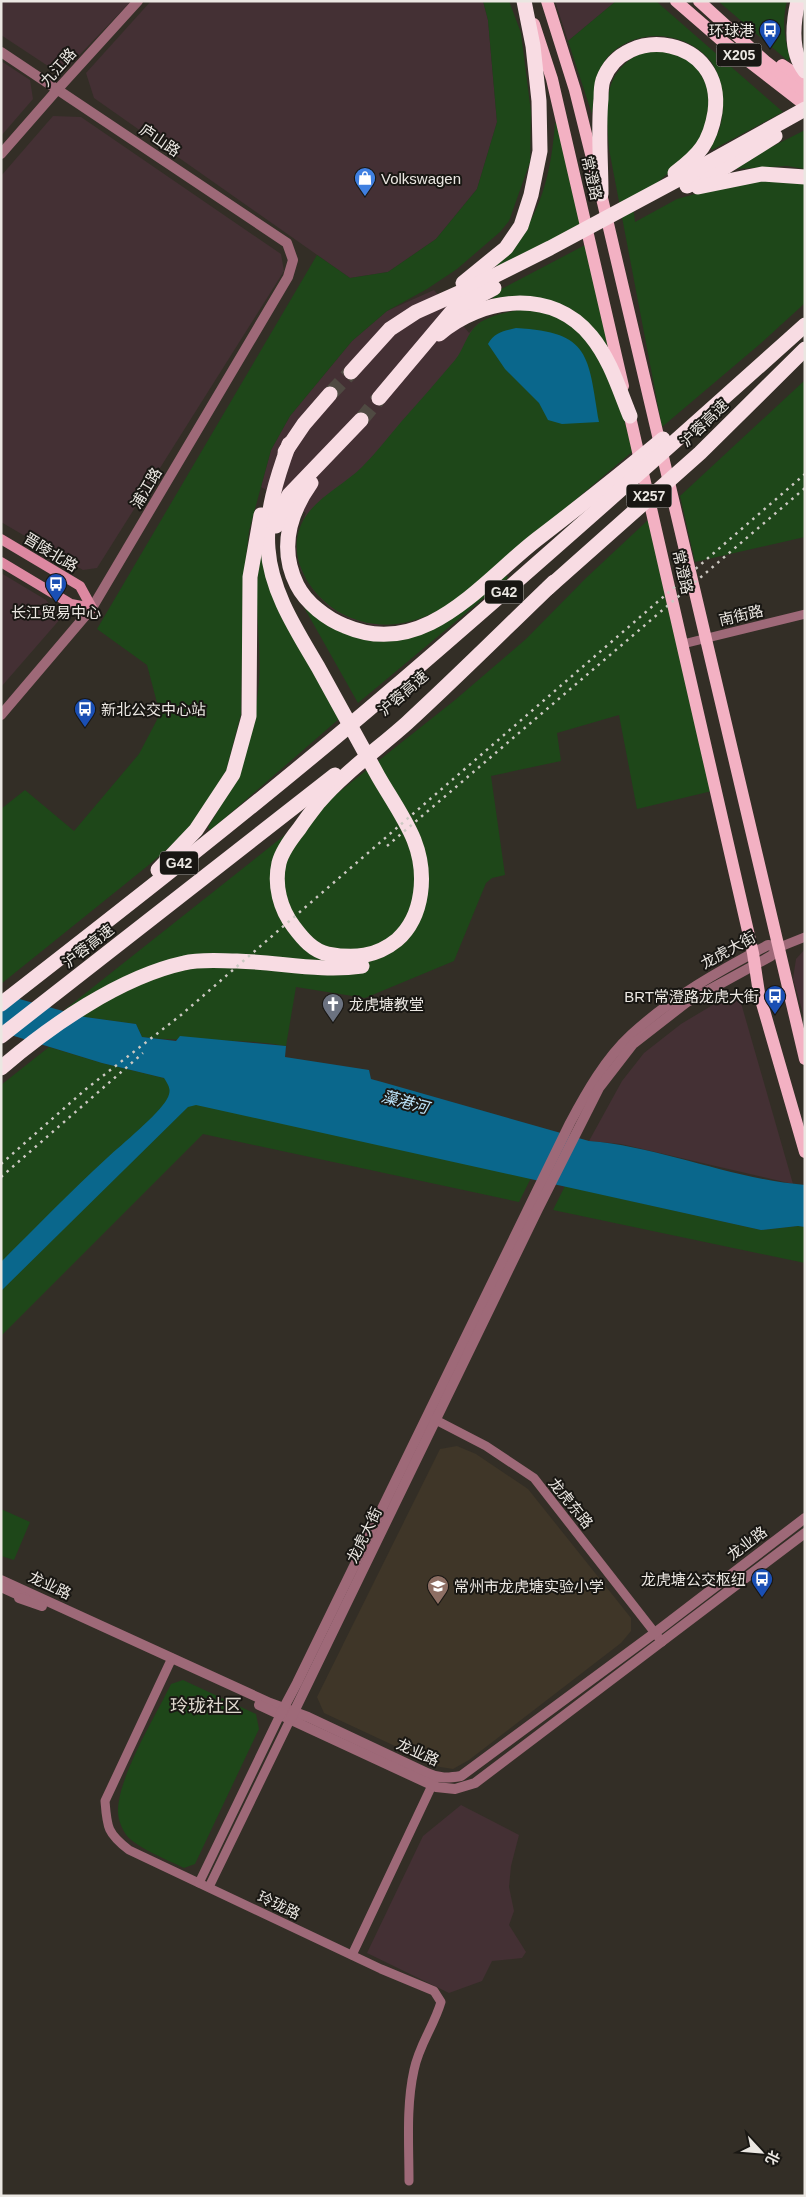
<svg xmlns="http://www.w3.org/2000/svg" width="806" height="2197" viewBox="0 0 806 2197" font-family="Helvetica,'Noto Sans SC',sans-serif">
	<rect width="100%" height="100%" fill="#332e26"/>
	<!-- commercial -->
	<g fill="#443034">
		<path d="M1 1H131L69 66H48L1 35Z"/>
		<path d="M151 1H483L488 20 497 122 477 189 436 239 388 272 350 278 94 98 86 73Z"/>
		<path d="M555 1H616L568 41Z"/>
		<path d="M1 61 30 80 33 99 1 136Z"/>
		<path d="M53 116 81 117 281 254 284 271 97 568 83 570 1 522V176Z"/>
		<path d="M434 290 469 333 479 323 493 317 402 623 375 626 350 619 330 608 314 591 301 571 296 549 299 531 306 513 261 487 271 450 290 416 352 341 387 311Z"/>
		<path d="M1 573 46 600 61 618 1 687Z"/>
		<path d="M805 949V1020L793 979 796 959Z"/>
		<path d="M739 996 793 1184 621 1144 589 1141 622 1081 644 1053 681 1024 716 1003Z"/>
		<path d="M461 1805 519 1835 511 1866 509 1887 514 1911 509 1925 526 1952 522 1958 492 1961 482 1981 449 1993 367 1953 423 1836Z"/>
	</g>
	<!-- built -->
	<path fill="#3f3628" d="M457 1446 476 1454 528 1489 631 1618V1631L621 1643 469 1760 453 1769 440 1767 324 1713 317 1697 440 1449Z"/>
	<!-- green -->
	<g fill="#1e4719">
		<path d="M483 1H509L521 33 531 112 530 162 509 221 500 232 457 269 427 289 387 311 352 341 290 416 271 450 249 531 243 584 241 714 226 771 190 829 150 864 1 984V809L25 790 74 831 139 754 160 714 147 665 97 629 317 255 350 278 388 272 436 239 477 189 497 122 488 20Z"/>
		<path d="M616 1H656L783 112 712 150 710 147C713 141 718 134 720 127 726 106 723 74 708 58 682 29 631 28 606 59 595 74 594 96 592 114L568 41Z"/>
		<path d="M718 1H787C782 20 784 39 790 57L788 61Z"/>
		<path d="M650 49 669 51 694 63 710 91 706 128 697 147 682 161 650 189 632 198 635 222 677 199 727 185 765 180 805 184V303L760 344 662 427 609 149C606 103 600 69 650 49Z"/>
		<path d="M558 122 582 224 497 267 495 262C502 256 510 251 515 244 543 210 552 165 555 123Z"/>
		<path d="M805 130V169L787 166 736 169 734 166Z"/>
		<path d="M587 244 612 352 609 353C578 299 553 295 494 300L492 294Z"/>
		<path d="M526 309 551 312 585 335 618 397 633 451C600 479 567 507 534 535 487 575 429 641 360 621 346 617 333 610 323 600 304 582 291 556 299 530 308 501 342 487 362 467 376 453 388 437 401 422 419 402 437 381 455 360 464 349 466 334 478 324 489 315 512 311 526 309Z"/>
		<path d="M805 380V537L695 562 680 496Z"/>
		<path d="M648 520 712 791 637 809 619 715 557 733 561 761 491 776 505 875 492 878 486 883 454 961 365 998 296 987 286 1046C239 1037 190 1043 142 1037L136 1024 85 1017 63 1011 455 700 526 639 586 578Z"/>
		<path d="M261 548 340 718 210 831 208 827C237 781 255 736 259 681 261 653 257 625 257 598 256 581 259 564 261 548Z"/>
		<path d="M506 575 508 578 358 703 301 602 392 638Z"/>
		<path d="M49 1047 102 1063 221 1092 218 1109 531 1178 519 1202 203 1134 1 1336V1085Z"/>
		<path d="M565 1186 761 1230 798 1226 805 1227V1263L553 1210Z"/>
		<path d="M1 1509 30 1522 14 1560 1 1556Z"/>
		<path d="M183 1680 256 1714 259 1729 195 1864 184 1868C168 1860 139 1849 127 1836 122 1829 118 1820 118 1811 118 1777 155 1717 171 1684Z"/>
	</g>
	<!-- water -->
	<g fill="#0a678c">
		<path d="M516 328C591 332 588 356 599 422L562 424 548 420 539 403 505 369 488 344C494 332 504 331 516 328Z"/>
		<path d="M1 994 85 1017 136 1024 142 1037 176 1041 180 1036 286 1046 285 1057 369 1070 371 1079 382 1082 589 1141C662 1147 731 1179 805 1185V1227L798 1226 761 1230 196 1105 188 1107 1 1291V1262C36 1227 71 1191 107 1158 122 1144 158 1115 167 1099 172 1090 169 1086 164 1078L102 1063 1 1032Z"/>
	</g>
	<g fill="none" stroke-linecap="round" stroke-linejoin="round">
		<!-- motorway-tunnel -->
		<g stroke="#4f4a42" stroke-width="15" stroke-dasharray="15 8" stroke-linecap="butt">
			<path d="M330 394 351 372"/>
			<path d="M361 420 379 398"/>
		</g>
		<!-- minor -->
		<g stroke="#9e6978" stroke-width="9">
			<path d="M683 644 805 614"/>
			<path d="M780 947 805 937"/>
			<path d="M430 1417 486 1446 534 1478 662 1642"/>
			<path d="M172 1658 105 1801C107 1827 107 1833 129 1850L381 1969 434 1991 441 2002C434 2026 419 2045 414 2070 406 2106 409 2144 409 2181"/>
			<path d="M199 1883 280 1715"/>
			<path d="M209 1887 290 1720"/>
			<path d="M352 1955 435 1779"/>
		</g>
		<!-- tertiary -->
		<g stroke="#9e6978" stroke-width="10">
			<path d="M1 52 287 243 293 260 288 277 92 608 1 715"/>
			<path d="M1 154 57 90 138 1"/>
			<path d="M1 1580 270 1703 308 1717 427 1773C439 1779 449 1778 461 1776L656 1632 805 1518"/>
			<path d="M1 1587 25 1598"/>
			<path d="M19 1598 42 1606"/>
			<path d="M259 1705 436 1787 455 1789 475 1783 805 1533"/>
			<path d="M280 1715 297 1683 570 1123C586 1093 605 1059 631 1035 672 997 719 971 768 945L780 947"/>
			<path d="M290 1720 538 1209 599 1088 633 1044 687 1002 771 956 780 947"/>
		</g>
		<!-- secondary -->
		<g stroke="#dd88a1" stroke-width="10">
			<path d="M1 539 80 586 92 608"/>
			<path d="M1 562 71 604 92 608"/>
		</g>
		<!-- primary -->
		<g stroke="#f3b1c3" stroke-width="12">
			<path d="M547 1 575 90 601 194 805 1059"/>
			<path d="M676 1 721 40 805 105"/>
			<path d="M699 1 765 61 805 92"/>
			<path d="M534 24 552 79 623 386"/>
			<path d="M782 65 805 80"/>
			<path d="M628 408 753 953 759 993 805 1152"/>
		</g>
		<!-- motorway -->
		<g stroke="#f8dce3" stroke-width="15">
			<path d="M798 1C793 23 790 52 805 71"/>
			<path d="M687 186 727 166 775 136"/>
			<path d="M698 187 762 174 805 177"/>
			<path d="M601 194C601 163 598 130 601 99 601 93 601 86 603 80 624 23 725 36 715 112 710 143 699 155 675 173"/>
			<path d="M463 283 506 248 521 226 531 195 540 151 539 101 533 46 524 1"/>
			<path d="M439 334C482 297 552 288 591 336 610 359 619 389 630 416"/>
			<path d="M351 372 390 329 416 312 472 287 550 248 677 180 805 109"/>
			<path d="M379 398 454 309 494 288"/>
			<path d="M289 444C277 477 265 514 268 549 271 592 297 631 318 667 338 704 358 740 378 776 390 797 405 818 414 840 427 873 424 916 397 940 376 957 354 959 328 954 313 951 303 939 294 927 280 909 274 885 279 863 282 851 291 839 299 829 305 820 312 811 319 802 345 772 378 749 407 723 457 677 505 629 554 582"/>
			<path d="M285 452 304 424 330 394"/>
			<path d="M311 483C289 514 279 549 297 585 306 603 327 619 345 626 424 660 481 583 536 540 579 507 621 474 663 439"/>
			<path d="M276 526 281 509 289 495 361 420"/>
			<path d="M548 588 700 453 805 349"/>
			<path d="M158 870 196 830 233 774 249 716 250 577 261 515"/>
			<path d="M1 1004C132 902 263 800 389 692 529 572 667 449 805 325"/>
			<path d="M1 1036 335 775"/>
			<path d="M1 1068C50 1026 120 977 184 963 200 959 221 961 237 961 279 962 320 972 362 966"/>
		</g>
		<!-- rail -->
		<g stroke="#cdc9c3" stroke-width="2.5" stroke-dasharray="2.5 5" stroke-linecap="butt">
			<path d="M387 846 805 488"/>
			<path d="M1 1164 86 1089 181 1015 805 474"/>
			<path d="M1 1177 143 1053"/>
		</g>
	</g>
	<!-- icons -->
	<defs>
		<g id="bus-pin" transform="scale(1.125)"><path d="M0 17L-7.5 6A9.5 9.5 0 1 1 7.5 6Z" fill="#1a4fb4" stroke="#191713"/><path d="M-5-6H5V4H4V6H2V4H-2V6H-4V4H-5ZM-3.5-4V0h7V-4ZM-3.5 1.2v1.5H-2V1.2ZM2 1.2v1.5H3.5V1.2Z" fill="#fff"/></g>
		<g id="shop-pin" transform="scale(1.125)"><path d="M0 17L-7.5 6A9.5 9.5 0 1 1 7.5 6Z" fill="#3f7fe0" stroke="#191713"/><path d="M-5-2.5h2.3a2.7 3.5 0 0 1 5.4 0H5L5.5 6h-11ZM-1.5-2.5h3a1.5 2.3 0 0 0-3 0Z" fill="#fff"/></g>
		<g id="church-pin" transform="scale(1.125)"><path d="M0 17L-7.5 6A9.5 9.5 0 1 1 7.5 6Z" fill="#6b7280" stroke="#191713"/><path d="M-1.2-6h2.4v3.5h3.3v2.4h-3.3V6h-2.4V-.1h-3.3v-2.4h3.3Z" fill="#fff"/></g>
		<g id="school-pin" transform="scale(1.125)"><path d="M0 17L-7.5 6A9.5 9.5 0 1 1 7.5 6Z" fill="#8d6e63" stroke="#191713"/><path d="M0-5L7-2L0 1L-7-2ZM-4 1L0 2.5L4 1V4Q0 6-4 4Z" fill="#fff"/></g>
	</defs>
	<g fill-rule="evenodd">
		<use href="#bus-pin" x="770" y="30"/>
		<use href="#shop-pin" x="365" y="178"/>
		<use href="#bus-pin" x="56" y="584"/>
		<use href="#bus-pin" x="85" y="709"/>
		<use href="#bus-pin" x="775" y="996"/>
		<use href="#church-pin" x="333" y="1004"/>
		<use href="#bus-pin" x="762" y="1579"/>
		<use href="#school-pin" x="438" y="1586"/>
	</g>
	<g text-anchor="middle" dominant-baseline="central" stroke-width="4" stroke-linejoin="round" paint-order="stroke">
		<!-- shield labels -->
		<g fill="#191713" stroke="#aca9a4" stroke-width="1">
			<rect x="716.5" y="43.5" width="45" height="23" rx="4"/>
			<rect x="626.5" y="484.5" width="45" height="23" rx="4"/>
			<rect x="485" y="580.5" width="38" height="23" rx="4"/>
			<rect x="160" y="851.5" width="38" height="23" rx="4"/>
		</g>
		<g font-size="14" font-weight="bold" fill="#ebe7e2">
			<text x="739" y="55">X205</text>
			<text x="649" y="496">X257</text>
			<text x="504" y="592">G42</text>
			<text x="179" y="863">G42</text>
		</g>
		<!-- poi labels -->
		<g font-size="15" fill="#ebe7e2" stroke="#191713" text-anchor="start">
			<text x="754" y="30" text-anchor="end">环球港</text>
			<text x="381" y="178">Volkswagen</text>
			<text x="56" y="612" text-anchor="middle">长江贸易中心</text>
			<text x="101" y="709">新北公交中心站</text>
			<text x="759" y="996" text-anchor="end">BRT常澄路龙虎大街</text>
			<text x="349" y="1004">龙虎塘教堂</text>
			<text x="746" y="1579" text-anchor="end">龙虎塘公交枢纽</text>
			<text x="454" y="1586">常州市龙虎塘实验小学</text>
		</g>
		<!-- street labels -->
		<g font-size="15" fill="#ebe7e2" stroke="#191713">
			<text transform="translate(58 67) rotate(-48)">九江路</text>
			<text transform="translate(160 140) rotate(34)">庐山路</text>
			<text transform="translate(592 178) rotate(77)">常澄路</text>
			<text transform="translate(704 423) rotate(-44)">沪蓉高速</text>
			<text transform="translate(146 488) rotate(-59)">浦江路</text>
			<text transform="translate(51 552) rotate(31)">晋陵北路</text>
			<text transform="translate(683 572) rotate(77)">常澄路</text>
			<text transform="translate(741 615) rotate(-13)">南街路</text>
			<text transform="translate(403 693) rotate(-41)">沪蓉高速</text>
			<text transform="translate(88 946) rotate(-38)">沪蓉高速</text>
			<text transform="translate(728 950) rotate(-29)">龙虎大街</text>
			<text transform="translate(571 1503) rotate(51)">龙虎东路</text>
			<text transform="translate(364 1535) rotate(-64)">龙虎大街</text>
			<text transform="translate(747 1543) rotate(-37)">龙业路</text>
			<text transform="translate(50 1585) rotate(25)">龙业路</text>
			<text transform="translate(418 1752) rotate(24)">龙业路</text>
			<text transform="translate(279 1905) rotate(25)">玲珑路</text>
		</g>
		<!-- water labels -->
		<g font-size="16" font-style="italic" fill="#bde4fa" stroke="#191713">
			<text transform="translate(405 1102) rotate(15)">藻港河</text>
		</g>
		<!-- quarter labels -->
		<g font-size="18" fill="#e0d9cf" stroke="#191713">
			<text x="206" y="1706">玲珑社区</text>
		</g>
	</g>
	<!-- border -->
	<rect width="806" height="2197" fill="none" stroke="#ebe7e2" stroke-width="5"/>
	<!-- north arrow -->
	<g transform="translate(761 2152) rotate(116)" stroke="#191713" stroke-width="4" paint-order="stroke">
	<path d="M0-4L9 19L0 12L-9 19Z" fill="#ebe7e2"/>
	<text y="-8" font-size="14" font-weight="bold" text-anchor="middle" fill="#ebe7e2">北</text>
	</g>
</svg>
